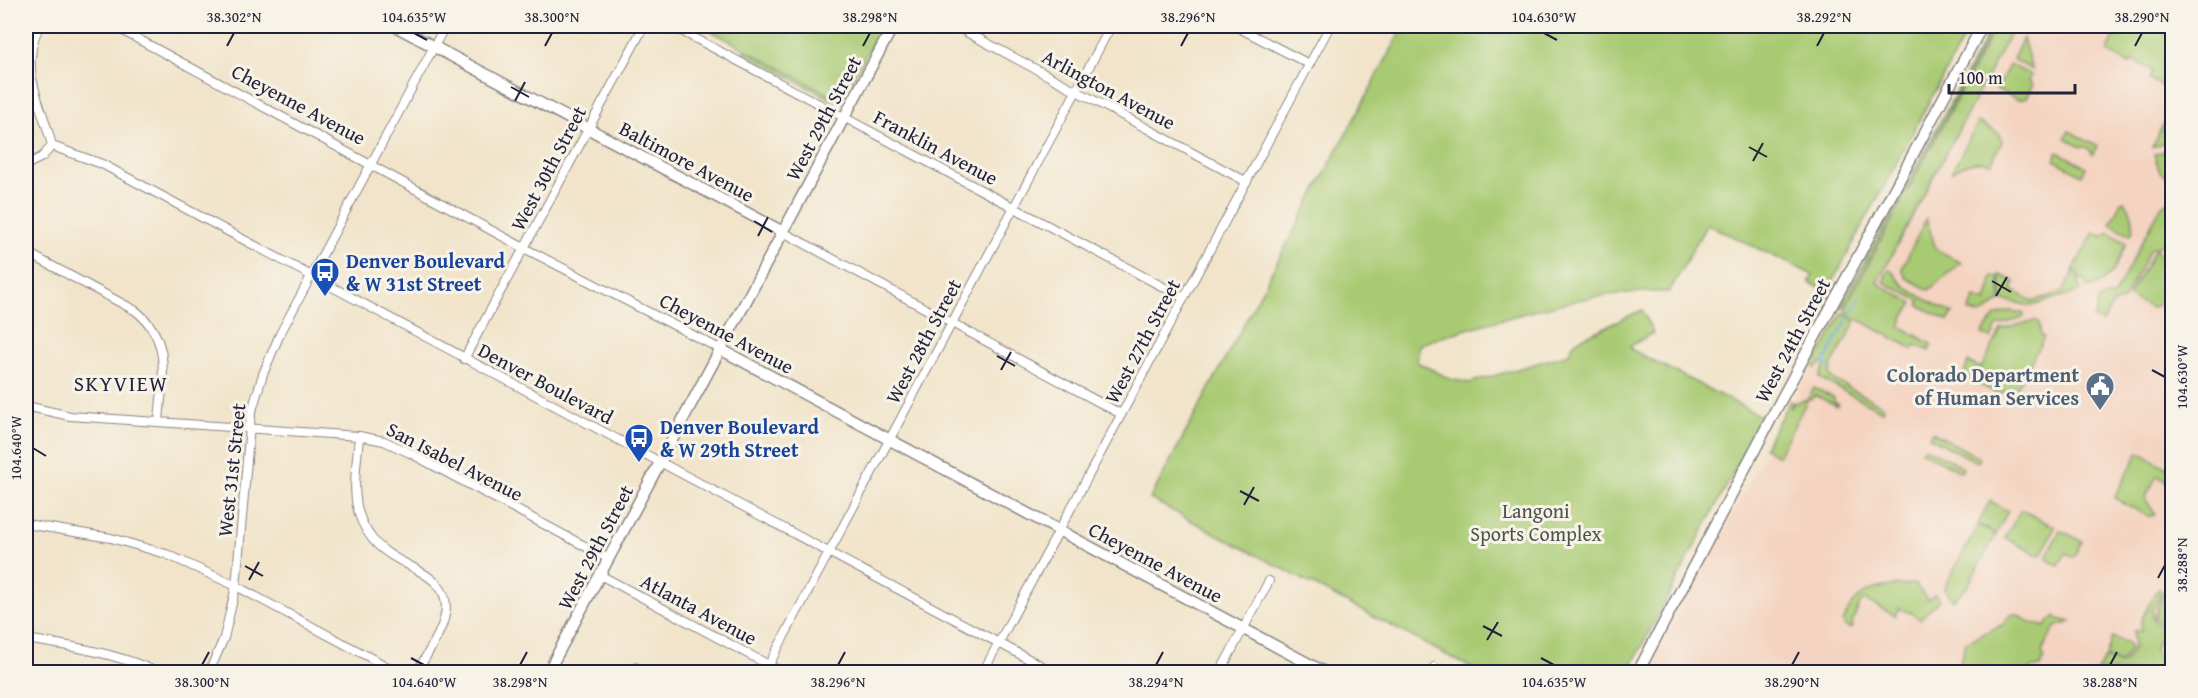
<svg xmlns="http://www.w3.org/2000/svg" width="2198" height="698" viewBox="0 0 2198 698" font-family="'Gentium Book Plus',serif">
	<rect width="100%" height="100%" fill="#f7f3e8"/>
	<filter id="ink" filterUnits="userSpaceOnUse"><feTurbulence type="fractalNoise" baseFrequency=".0167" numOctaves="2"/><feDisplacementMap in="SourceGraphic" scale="12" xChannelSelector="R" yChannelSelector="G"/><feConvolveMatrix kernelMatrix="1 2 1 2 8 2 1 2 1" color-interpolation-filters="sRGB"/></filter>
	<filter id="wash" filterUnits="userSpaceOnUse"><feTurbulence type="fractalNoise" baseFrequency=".008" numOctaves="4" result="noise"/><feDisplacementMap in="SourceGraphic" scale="24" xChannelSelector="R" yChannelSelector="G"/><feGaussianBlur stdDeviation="1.35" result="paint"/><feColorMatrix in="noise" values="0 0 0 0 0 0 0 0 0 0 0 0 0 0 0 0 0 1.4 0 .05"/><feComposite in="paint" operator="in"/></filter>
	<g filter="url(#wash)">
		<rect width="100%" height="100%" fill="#f1e4ca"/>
		<!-- built -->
		<g fill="#f4d3c0">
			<path d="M1994 26H2172V672H1647Z"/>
			<path d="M26 98 36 133 31 147 26 153Z"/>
		</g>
		<!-- green -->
		<g fill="#a8ca72" stroke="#657656" stroke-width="1.5">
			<path d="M702 26H882L841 101Z"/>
			<path d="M1404 26H1970L1827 292 1809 282 1813 275 1707 224 1669 292C1614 290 1563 302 1511 317 1480 325 1449 333 1419 345L1417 362 1450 379 1469 383 1569 354 1573 344 1578 340 1642 310 1653 333 1630 346 1632 350 1763 417 1628 672H1479L1150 499Z"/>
			<path d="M1992 26H1994L1842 309 1839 308Z"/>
			<path d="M1996 26H2014L1877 283 1913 303 1902 319 1903 320 1900 326 1932 345 1929 348 1930 351 1915 345 1913 349 1846 313 1848 310 1845 308Z"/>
			<path d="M2105 26H2158L2172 33V84L2164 82 2162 86 2149 79 2153 71 2132 60 2130 64 2107 52 2114 37 2103 30Z"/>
			<path d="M2023 38 2032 70 2013 59Z"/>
			<path d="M745 50 836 99 835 102 744 54Z"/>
			<path d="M2010 64 2032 76 2029 81 2033 84 2026 98 2018 100 1996 89Z"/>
			<path d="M2171 108 2172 116 2163 133 2166 142 2152 147Z"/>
			<path d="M1978 122 2000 134 2002 142 1991 163C1977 159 1964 163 1951 173Z"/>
			<path d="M2069 131 2097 146 2093 154 2087 147H2080L2065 138Z"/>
			<path d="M2168 150 2171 158 2167 159 2172 180 2160 173 2154 154Z"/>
			<path d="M2058 152 2086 167 2082 175 2054 160Z"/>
			<path d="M2124 201C2132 210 2136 224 2131 235L2110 224 2121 202Z"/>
			<path d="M2172 202V226L2162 244 2150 250 2123 301 2113 303 2103 322 2093 319 2096 313 2098 300 2114 295 2162 205Z"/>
			<path d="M1926 219 1936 249 1961 263 1929 290 1906 278 1902 268Z"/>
			<path d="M2094 232 2103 237 2109 232 2126 243C2118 263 2111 282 2088 288L2084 279 2080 280 2078 272 2073 270Z"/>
			<path d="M2156 248 2164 265 2172 271V306L2159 304 2151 308 2128 296Z"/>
			<path d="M1889 269 1892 270C1900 290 1934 303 1953 313L1948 321 1918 305 1920 301 1883 282Z"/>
			<path d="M2073 272 2076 273 2081 291 2050 300 2049 296 2062 292Z"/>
			<path d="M2000 275 2015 282 2012 290 2032 301 2046 297 2048 301 2031 306 2003 300Z"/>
			<path d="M1993 276 1999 278 2001 301C1988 308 1984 319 1969 311L1975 298 1986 302Z"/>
			<path d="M2011 311 2023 313V318L1997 326 1991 339 1982 334 1995 316Z"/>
			<path d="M1842 313 1856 321 1832 365 1830 376 1834 380 1883 406 1884 408 1882 411 1819 378 1825 365 1821 363 1816 368 1813 367Z"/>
			<path d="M2035 320 2039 323 2041 335 2044 337 2016 390 2014 389 1998 394 1963 376 1968 362 1981 368 2001 330Z"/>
			<path d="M1814 388 1834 398V402L1838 404 1837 406 1815 395 1812 400 1808 399 1778 456 1764 448 1790 400 1793 402 1790 407 1791 408 1794 403 1808 399Z"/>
			<path d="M1932 432 1980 458 1979 461 1977 462 1929 437Z"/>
			<path d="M1925 447 1962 467 1963 469 1961 472 1921 451Z"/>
			<path d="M2139 452 2172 471V484L2157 476 2145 498 2155 514 2153 516H2148L2114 498Z"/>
			<path d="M1990 501 2008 511 1996 534 1978 524Z"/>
			<path d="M2022 510 2055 527 2042 554 2038 555 2005 538 2020 511Z"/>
			<path d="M1978 526 1996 535 1967 587 1953 600 1944 588Z"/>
			<path d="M2060 530 2082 541 2074 557 2066 553 2059 566 2048 560 2047 556Z"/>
			<path d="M1915 584 1928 600 1935 594 1939 600 1920 619 1911 612 1910 613 1899 608 1895 616 1865 600 1861 602 1852 622 1853 627 1849 629C1843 625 1842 623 1845 617 1857 586 1886 586 1915 584Z"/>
			<path d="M2158 589 2161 590C2160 599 2156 603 2152 610V619L2161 626 2168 627 2170 633 2157 642 2155 650 2159 657 2166 658 2170 665 2172 664V672H2096L2105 658 2118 664 2124 663 2134 647 2133 631H2141V619Z"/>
			<path d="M2170 590 2172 592V631L2169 625 2154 618 2163 593Z"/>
			<path d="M2016 614 2031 623 2038 624 2044 627 2055 616 2058 619 2071 622 2055 627 2042 652 2044 658 2040 667 2030 669 2028 672H1957L1966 642 2004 624 2010 615Z"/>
			<path d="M2112 637 2128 643 2130 648 2122 661 2118 662 2106 656Z"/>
		</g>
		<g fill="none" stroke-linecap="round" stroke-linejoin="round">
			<!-- stream -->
			<g stroke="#73a6df" stroke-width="2">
				<path d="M1852 313 1860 298"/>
				<path d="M1831 367 1823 364 1847 320"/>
			</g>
		</g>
	</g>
	<g filter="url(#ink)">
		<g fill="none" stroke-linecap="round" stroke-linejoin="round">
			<!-- minor casing -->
			<g stroke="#8a8382" stroke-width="10">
				<g id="minor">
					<path d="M39 26C18 72 42 102 52 146"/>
					<path d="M114 26 524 248 720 349"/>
					<path d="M672 26 1184 298"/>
					<path d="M955 26 1247 182"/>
					<path d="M1235 26 1309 64"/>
					<path d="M52 146 102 164 1053 672"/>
					<path d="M26 165 42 157 52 146"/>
					<path d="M783 232 1121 414"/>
					<path d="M26 252 136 311C173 341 162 379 159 421"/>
					<path d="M464 359 644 26"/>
					<path d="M26 406 70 416 359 436 384 441 410 453 609 559"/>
					<path d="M359 436C357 464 350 496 362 522 367 533 375 544 385 551 407 569 453 576 445 615 441 635 426 655 417 672"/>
					<path d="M26 524 111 538 166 554 236 586 397 672"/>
					<path d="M600 575 782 672"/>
					<path d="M26 639C71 646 116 653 157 672"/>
					<path d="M635 667 646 672"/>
					<path d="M209 672 224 638 236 586 251 414 263 374 280 334 445 26"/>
					<path d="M765 672 1111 26"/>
					<path d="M983 672 1330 26"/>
					<path d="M1220 672 1269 581"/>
					<path d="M1431 672 1434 667"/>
				</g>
			</g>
			<!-- tertiary casing -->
			<g stroke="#8a8382" stroke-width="13">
				<g id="tertiary">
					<path d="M395 26 783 232"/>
					<path d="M720 349 1324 672"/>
					<path d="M548 672 893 26"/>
					<path d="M1638 672 1774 413 1982 26"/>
				</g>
			</g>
			<!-- minor -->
			<use href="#minor" stroke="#fff" stroke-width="8"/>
			<!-- tertiary -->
			<use href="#tertiary" stroke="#fff" stroke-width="10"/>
		</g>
	</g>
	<!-- ticks -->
	<path fill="none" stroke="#22223b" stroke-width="2" d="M414 33 427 40M1544 33 1557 40M227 46 234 33M545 46 552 33M863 46 870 33M1181 46 1188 33M1817 46 1824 33M2135 46 2142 33M511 87 529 97M515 101 525 82M1749 147 1767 157M1753 161 1763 143M754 221 772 232M758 236 768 217M1992 281 2011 292M1996 296 2007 277M997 356 1015 366M1001 370 1011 352M2152 370 2165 377M33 448 46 456M1240 491 1259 501M1244 505 1254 487M245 566 263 576M2158 578 2165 565M249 580 259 562M1483 626 1502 636M1487 640 1498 622M411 658 424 665M1541 658 1554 665M202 665 209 652M520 665 527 652M838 665 845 652M1156 665 1163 652M1792 665 1799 652M2110 665 2117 652"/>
	<!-- icons -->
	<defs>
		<g id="bus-pin" transform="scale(1.5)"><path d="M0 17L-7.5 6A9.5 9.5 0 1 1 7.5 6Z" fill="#1a4fb4" stroke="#f7f3e8"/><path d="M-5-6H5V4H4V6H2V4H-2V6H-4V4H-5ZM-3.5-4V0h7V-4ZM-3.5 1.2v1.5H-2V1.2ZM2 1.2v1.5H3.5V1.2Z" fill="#fff"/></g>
		<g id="civic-pin" transform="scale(1.5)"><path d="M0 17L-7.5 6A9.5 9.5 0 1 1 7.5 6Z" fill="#5c6f8a" stroke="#f7f3e8"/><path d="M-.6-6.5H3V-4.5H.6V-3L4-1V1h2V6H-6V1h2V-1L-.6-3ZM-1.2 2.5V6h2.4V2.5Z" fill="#fff"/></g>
	</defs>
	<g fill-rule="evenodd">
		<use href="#bus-pin" x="325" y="272"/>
		<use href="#civic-pin" x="2100" y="386"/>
		<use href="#bus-pin" x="639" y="438"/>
	</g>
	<g text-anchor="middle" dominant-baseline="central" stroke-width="6" stroke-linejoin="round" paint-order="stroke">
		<!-- street labels -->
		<g font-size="20" fill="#22223b" stroke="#f7f3e8">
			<text transform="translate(1109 89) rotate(28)">Arlington Avenue</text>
			<text transform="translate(299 104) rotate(28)">Cheyenne Avenue</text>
			<text transform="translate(823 118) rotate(-62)">West 29th Street</text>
			<text transform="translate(936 147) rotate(28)">Franklin Avenue</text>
			<text transform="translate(687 161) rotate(28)">Baltimore Avenue</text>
			<text transform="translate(548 168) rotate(-62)">West 30th Street</text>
			<text transform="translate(727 333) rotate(28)">Cheyenne Avenue</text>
			<text transform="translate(1792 340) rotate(-62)">West 24th Street</text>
			<text transform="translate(923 341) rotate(-62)">West 28th Street</text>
			<text transform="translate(1142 341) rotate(-62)">West 27th Street</text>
			<text transform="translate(546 383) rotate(28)">Denver Boulevard</text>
			<text transform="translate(455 461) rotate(27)">San Isabel Avenue</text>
			<text transform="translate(231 470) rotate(-84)">West 31st Street</text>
			<text transform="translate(595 547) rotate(-62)">West 29th Street</text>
			<text transform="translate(1156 562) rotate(28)">Cheyenne Avenue</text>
			<text transform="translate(699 609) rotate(28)">Atlanta Avenue</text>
		</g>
		<!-- transit labels -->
		<g font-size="20" font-weight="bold" fill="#164399" stroke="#f7f3e8" text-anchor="start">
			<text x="346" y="260">Denver Boulevard<tspan x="346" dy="23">&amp; W 31st Street</tspan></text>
			<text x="660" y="426">Denver Boulevard<tspan x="660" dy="23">&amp; W 29th Street</tspan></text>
		</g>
		<!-- service labels -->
		<g font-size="20" font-weight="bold" fill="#4e5e75" stroke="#f7f3e8" text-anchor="end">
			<text x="2079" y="374">Colorado Department<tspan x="2079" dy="23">of Human Services</tspan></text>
		</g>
		<!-- park labels -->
		<g font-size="20" fill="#4a544c" stroke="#f7f3e8">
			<text x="1536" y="510">Langoni<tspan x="1536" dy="23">Sports Complex</tspan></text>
		</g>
		<!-- neighbourhood labels -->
		<g font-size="21" letter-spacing="1.5" fill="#22223b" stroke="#f7f3e8">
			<text x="121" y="383">SKYVIEW</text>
		</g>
	</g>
	<!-- margin -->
	<rect width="2198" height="698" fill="none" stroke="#f7f3e8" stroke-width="66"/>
	<!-- scale -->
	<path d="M1949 84v9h126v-9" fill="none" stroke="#22223b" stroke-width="3"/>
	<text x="1958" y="84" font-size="18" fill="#22223b" stroke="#f7f3e8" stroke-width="4.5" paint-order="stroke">100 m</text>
	<rect x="33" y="33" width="2132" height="632" fill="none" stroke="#22223b" stroke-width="2"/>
	<g font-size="15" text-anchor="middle" fill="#22223b">
		<text x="234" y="22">38.302°N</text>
		<text x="414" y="22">104.635°W</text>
		<text x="552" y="22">38.300°N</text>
		<text x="870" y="22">38.298°N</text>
		<text x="1188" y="22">38.296°N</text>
		<text x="1544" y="22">104.630°W</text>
		<text x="1824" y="22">38.292°N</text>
		<text x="2142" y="22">38.290°N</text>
		<text transform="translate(2182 377) rotate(-90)" y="5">104.630°W</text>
		<text transform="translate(16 448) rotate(-90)" y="5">104.640°W</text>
		<text transform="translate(2182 565) rotate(-90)" y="5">38.288°N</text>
		<text x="202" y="687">38.300°N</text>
		<text x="424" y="687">104.640°W</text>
		<text x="520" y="687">38.298°N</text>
		<text x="838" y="687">38.296°N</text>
		<text x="1156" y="687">38.294°N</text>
		<text x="1554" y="687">104.635°W</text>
		<text x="1792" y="687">38.290°N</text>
		<text x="2110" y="687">38.288°N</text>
	</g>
</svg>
